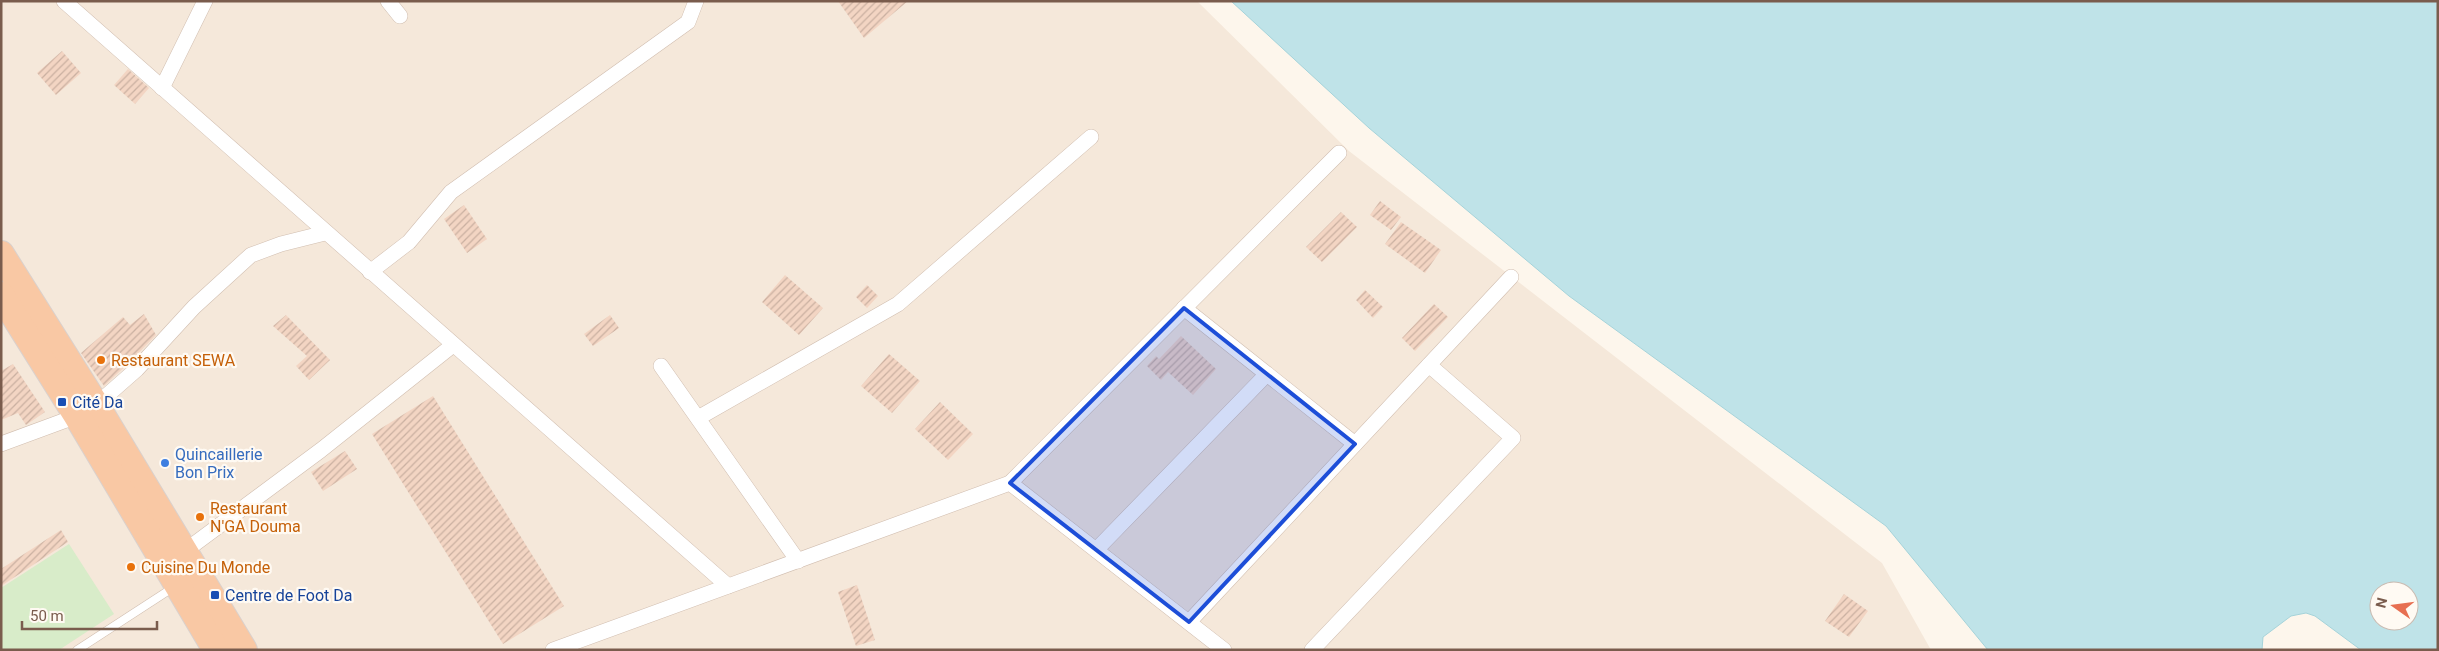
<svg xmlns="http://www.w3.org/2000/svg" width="2439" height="651" viewBox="0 0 2439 651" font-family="Roboto,sans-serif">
	<defs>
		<pattern id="building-hatch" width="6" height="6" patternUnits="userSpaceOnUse" patternTransform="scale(1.25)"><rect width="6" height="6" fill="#f3d5c3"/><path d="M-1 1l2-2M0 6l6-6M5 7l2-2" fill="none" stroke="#cab0a1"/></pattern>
	</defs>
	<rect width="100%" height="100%" fill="#fdf6ec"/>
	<!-- residential -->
	<path fill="#f5e8da" d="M1 1H1197L1349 151 1882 563 1931 650H1Z"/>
	<!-- pitch -->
	<path fill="#d8ecc9" d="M69 544 114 614 59 650H1V588Z"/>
	<!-- water -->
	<path fill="#bfe3e8" stroke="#a5d3da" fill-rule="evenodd" d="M1231 1H2438V650H2361L2315 616 2306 613 2291 616 2263 637 2262 650H1988L1886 526 1569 296 1369 128ZM2379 591H2409V621H2379Z"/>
	<!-- building -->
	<g fill="url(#building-hatch)">
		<path d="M838 1H908L864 38Z"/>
		<path d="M62 51 81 73 56 95 37 73Z"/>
		<path d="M128 69 149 88 135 104 114 85Z"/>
		<path d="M1380 201 1401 217 1391 230 1370 215Z"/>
		<path d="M464 205 487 239 467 253 444 219Z"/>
		<path d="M1341 212 1357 227 1322 262 1306 247Z"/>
		<path d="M1401 222 1441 250 1425 273 1385 244Z"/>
		<path d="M785 275 823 308 799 335 762 302Z"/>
		<path d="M867 285 878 296 867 308 856 297Z"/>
		<path d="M1365 290 1383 307 1373 318 1356 300Z"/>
		<path d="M1434 304 1448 317 1415 351 1402 338Z"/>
		<path d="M144 314 156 335 130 362 104 386 81 353 123 317 130 325Z"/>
		<path d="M286 315 330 360 309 380 296 366 307 356 273 326Z"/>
		<path d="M610 315 619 328 593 346 584 334Z"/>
		<path d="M1181 336 1216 369 1193 395 1168 372 1161 380 1147 366 1156 356 1159 359Z"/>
		<path d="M889 354 920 381 892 413 861 386Z"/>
		<path d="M13 364 45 412 26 425 18 413 1 420V371Z"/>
		<path d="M433 396 564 606 503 644 372 434Z"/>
		<path d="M940 402 973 434 948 460 915 429Z"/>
		<path d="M345 451 357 469 323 491 311 472Z"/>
		<path d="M61 530 68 542 1 586V569Z"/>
		<path d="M857 585 875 640 856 646 838 592Z"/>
		<path d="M1844 594 1868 611 1849 637 1825 621Z"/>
	</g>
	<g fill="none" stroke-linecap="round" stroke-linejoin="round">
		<!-- service casing -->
		<g stroke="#d1beb0" stroke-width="9">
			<path id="service" d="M77 650 174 587"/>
		</g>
		<!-- minor casing -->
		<g stroke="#d1beb0" stroke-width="16">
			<g id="minor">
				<path d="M64 1 728 586"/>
				<path d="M388 1 400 16"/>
				<path d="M162 88 205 1"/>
				<path d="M370 272 409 242 451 192 688 22 696 1"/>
				<path d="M1184 308 1355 444"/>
				<path d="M661 366 798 561"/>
				<path d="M96 405 137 369 194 307 251 255 281 244 325 233"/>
				<path d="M698 418 898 304 1091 137"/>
				<path d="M1 444 77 416"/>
				<path d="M1010 483 1339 153"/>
				<path d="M1096 550 1267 374"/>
				<path d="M185 551 321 450 453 345"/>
				<path d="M1189 622 1511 277"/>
				<path d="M553 650 1010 483 1224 650"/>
				<path d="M1312 650 1513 438 1429 365"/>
			</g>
		</g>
		<!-- trunk casing -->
		<g stroke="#dad1cd" stroke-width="28">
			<g id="trunk">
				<path d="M1 254 96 405 244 650"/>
				<path d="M1 295 77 416 216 650"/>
			</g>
		</g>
		<!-- service -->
		<use href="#service" stroke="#fff" stroke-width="8"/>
		<!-- minor -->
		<use href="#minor" stroke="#fff" stroke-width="15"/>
		<!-- trunk -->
		<use href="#trunk" stroke="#f9c8a4" stroke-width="26"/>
	</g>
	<!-- marked area -->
	<path fill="#1d4ed8" fill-opacity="0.2" stroke="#1d4ed8" stroke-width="4" stroke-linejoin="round" d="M1184 308 1355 444 1189 622 1010 483Z"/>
	<!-- markers -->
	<g fill="#e8710a" stroke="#fffaf3" stroke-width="2">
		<circle cx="101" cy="360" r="5"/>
		<circle cx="200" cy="517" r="5"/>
		<circle cx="131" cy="567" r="5"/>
	</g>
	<g fill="#1a4fb4" stroke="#fffaf3" stroke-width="2">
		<rect x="57" y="397" width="10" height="10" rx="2.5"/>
		<rect x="210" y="590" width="10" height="10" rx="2.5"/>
	</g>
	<circle fill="#3f7fe0" stroke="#fffaf3" stroke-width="2" cx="165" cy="463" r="5"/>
	<g text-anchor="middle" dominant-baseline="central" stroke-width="4.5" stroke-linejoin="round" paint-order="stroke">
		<!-- food labels -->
		<g font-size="16" fill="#c56008" stroke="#fffaf3" text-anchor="start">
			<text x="111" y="360">Restaurant SEWA</text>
			<text x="210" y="508">Restaurant<tspan x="210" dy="18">N'GA Douma</tspan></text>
			<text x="141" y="567">Cuisine Du Monde</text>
		</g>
		<!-- transit labels -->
		<g font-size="16" fill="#164399" stroke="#fffaf3" text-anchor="start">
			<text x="72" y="402">Cité Da</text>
			<text x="225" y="595">Centre de Foot Da</text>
		</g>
		<!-- shop labels -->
		<g font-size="16" fill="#366cbe" stroke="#fffaf3" text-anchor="start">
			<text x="175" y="454">Quincaillerie<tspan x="175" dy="18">Bon Prix</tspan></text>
		</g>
	</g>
	<!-- border -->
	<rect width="2439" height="651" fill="none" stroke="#7a5c4d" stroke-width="5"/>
	<!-- north arrow -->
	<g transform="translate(2394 606) rotate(284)"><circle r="24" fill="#fffaf3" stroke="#cabbb1"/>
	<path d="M0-4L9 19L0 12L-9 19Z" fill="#e76f51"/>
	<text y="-8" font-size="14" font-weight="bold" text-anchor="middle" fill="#7a5c4d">N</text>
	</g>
	<!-- scale -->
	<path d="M22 621v8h135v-8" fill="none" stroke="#7a5c4d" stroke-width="2.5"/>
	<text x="30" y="621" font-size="15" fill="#7a5c4d" stroke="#fffaf3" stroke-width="4" paint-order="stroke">50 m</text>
</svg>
